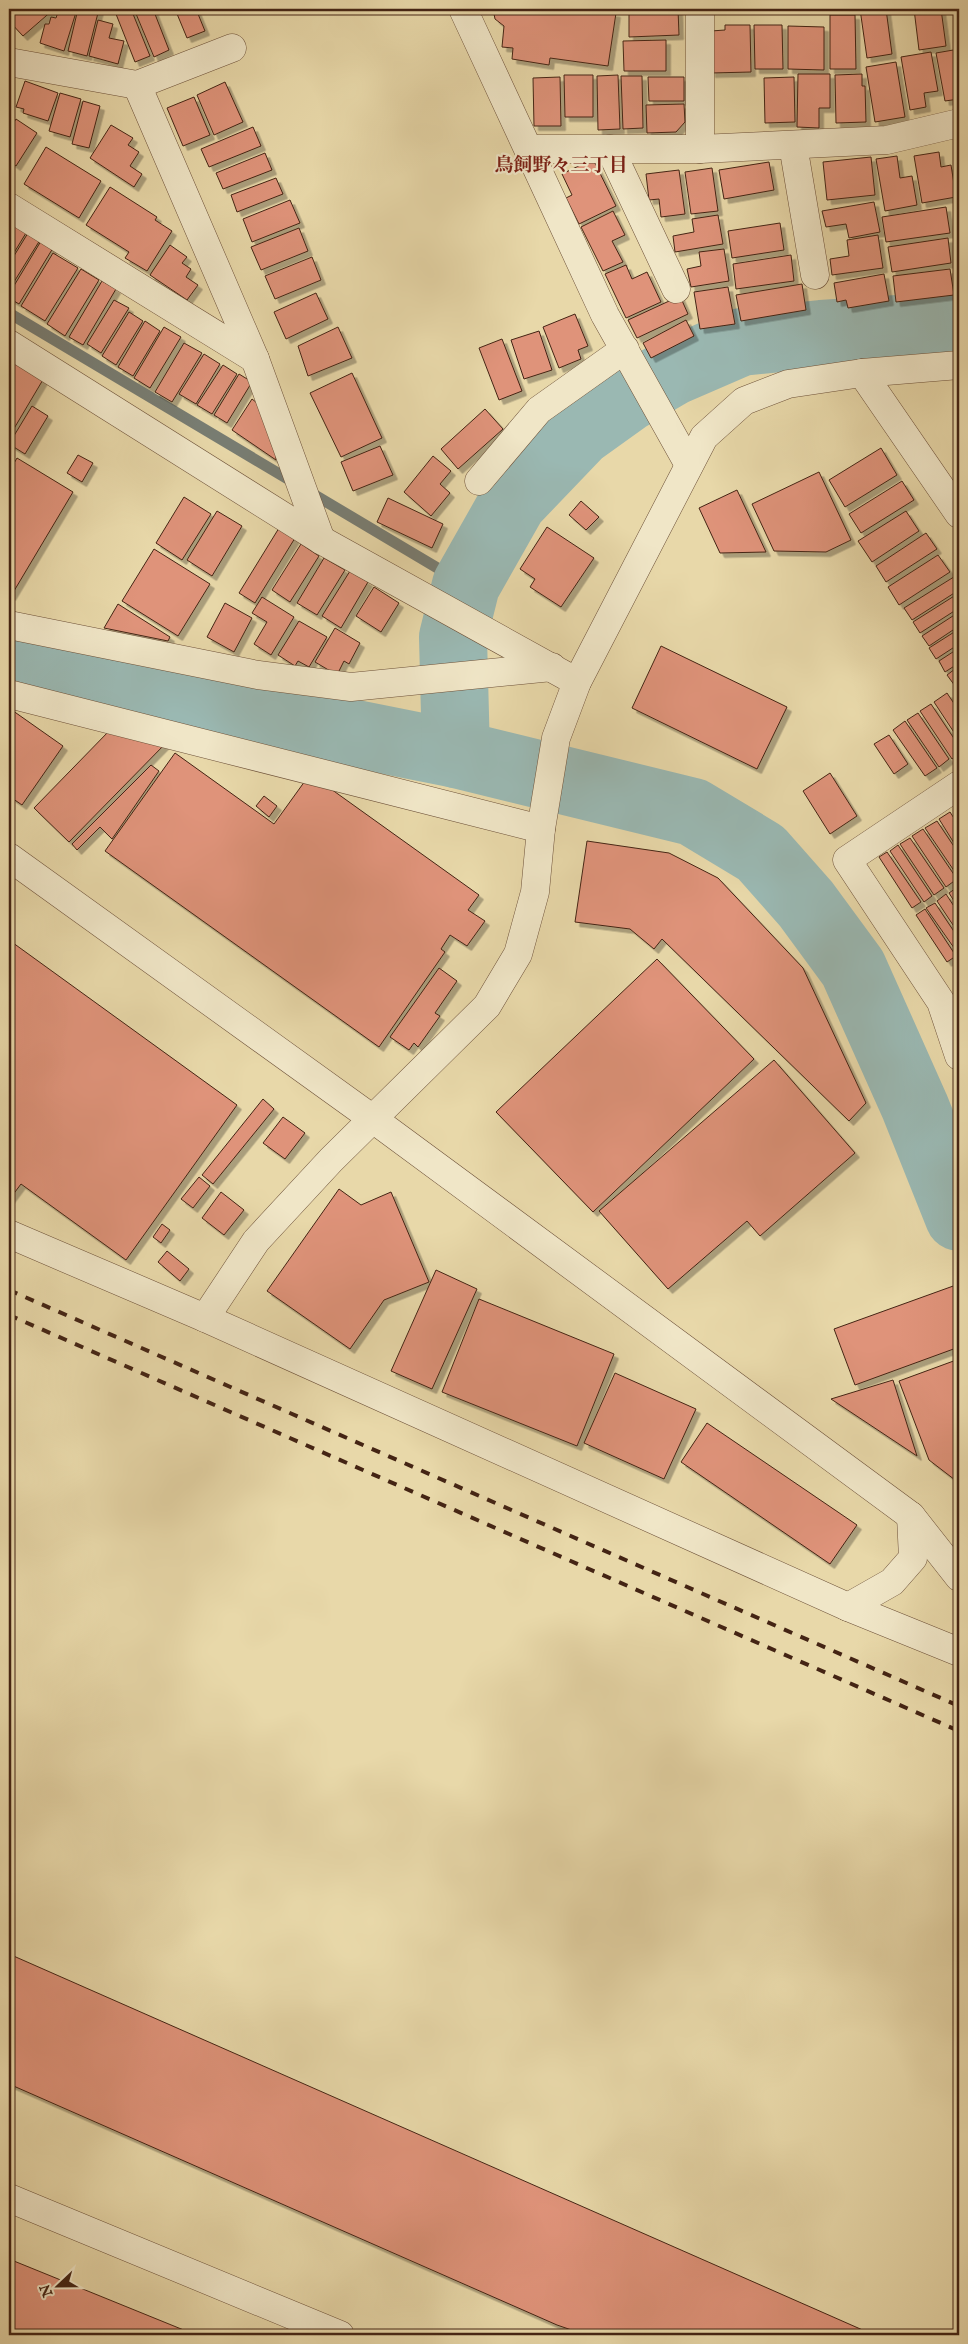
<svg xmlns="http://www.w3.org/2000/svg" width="968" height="2344" viewBox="0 0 968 2344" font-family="'IM FELL English','Noto Serif JP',serif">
	<defs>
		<filter id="shadow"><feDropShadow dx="4.5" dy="4.5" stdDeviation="0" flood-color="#0004"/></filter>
	</defs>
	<rect width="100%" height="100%" fill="#e8d8a9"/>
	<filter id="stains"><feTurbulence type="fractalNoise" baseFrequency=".004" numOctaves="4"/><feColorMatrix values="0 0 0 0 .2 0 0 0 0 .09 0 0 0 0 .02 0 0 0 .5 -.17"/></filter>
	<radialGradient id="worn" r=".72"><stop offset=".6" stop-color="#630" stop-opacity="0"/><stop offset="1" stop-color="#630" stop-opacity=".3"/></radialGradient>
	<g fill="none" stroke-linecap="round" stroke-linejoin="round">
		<!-- stream -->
		<path stroke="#787d73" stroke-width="11" d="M9 313 466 585"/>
		<!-- river -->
		<g stroke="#9ab8b2" stroke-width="68">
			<path d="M9 659 165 696 456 754 693 812 761 853 806 904 853 968 915 1107 959 1217"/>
			<path d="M456 754 453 637 466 585 513 502 580 432 626 399 674 371 741 342 821 334 959 325"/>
		</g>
	</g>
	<!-- building -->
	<g fill="#df937a" stroke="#442414" filter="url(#shadow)">
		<path d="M16 9H54L23 36 9 21V15Z"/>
		<path d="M59 9H77L64 51 40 43 45 24H49L51 17 56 18Z"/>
		<path d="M78 9H99L87 56 68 51Z"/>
		<path d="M114 9H131L150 56 135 62Z"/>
		<path d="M134 9H153L169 50 154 57Z"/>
		<path d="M175 9H196L205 31 187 38Z"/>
		<path d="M493 9H588L616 13 608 66 550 58 549 65 512 59 513 48 502 47 504 26 495 19Z"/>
		<path d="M629 9H678L679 35 629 37Z"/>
		<path d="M860 9H886L892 54 867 58Z"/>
		<path d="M914 9H941L946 46 919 50Z"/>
		<path d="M830 15H855L856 69H830Z"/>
		<path d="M98 20 113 24 109 38 124 41 118 64 89 56Z"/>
		<path d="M725 25H750L751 72 711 73V31L725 30Z"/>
		<path d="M754 25H782L783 69H755Z"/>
		<path d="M788 26 824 27V70L788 69Z"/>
		<path d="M666 40V71H624L623 41Z"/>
		<path d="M959 49V99L945 101 936 53Z"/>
		<path d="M931 52 938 91 924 93 926 107 910 110 901 57Z"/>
		<path d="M896 62 905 117 875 122 866 67Z"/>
		<path d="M798 74H830V108H819V128L797 127Z"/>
		<path d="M862 74V86H865L866 122 836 123 835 75Z"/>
		<path d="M564 75H593V117H565Z"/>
		<path d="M618 75 620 129 598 130 597 76Z"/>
		<path d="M621 76H642L643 128 623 129Z"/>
		<path d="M560 77 561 126H534L533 78Z"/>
		<path d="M648 77H684V101H649Z"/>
		<path d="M794 77 795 122 765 123 764 78Z"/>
		<path d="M25 81 58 93 48 121 23 113 24 109 16 107Z"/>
		<path d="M225 82 243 122 214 135 197 95Z"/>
		<path d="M60 93 81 99 70 137 49 131Z"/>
		<path d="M194 97 210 135 183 146 167 108Z"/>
		<path d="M83 101 100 106 89 148 72 144Z"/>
		<path d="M684 104 685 122 676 132 647 133 646 105Z"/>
		<path d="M16 119 37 133 16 166 9 161V131Z"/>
		<path d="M111 125 133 138 128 145 139 152 130 166 142 174 134 187 90 158Z"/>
		<path d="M253 127 261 146 209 167 201 149Z"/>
		<path d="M46 147 101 181 79 218 24 184Z"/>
		<path d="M939 152 941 167 951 165 956 197 922 203 914 156Z"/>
		<path d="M265 153 272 170 223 189 216 173Z"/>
		<path d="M897 156 900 178 912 176 917 205 885 211 876 159Z"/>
		<path d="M871 157 875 195 827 200 823 162Z"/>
		<path d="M593 159 616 206 579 224 566 198 572 195 562 174Z"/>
		<path d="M769 162 774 190 724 199 719 170Z"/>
		<path d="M712 168 718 211 691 214 685 172Z"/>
		<path d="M679 170 685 214 661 217 659 199 649 200 646 174Z"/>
		<path d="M276 178 283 194 237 212 231 195Z"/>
		<path d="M110 187 157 217 155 220 172 231 147 271 125 258 129 252 86 225Z"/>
		<path d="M290 200 300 223 252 242 243 219Z"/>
		<path d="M874 202 880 232 849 238 846 224 826 227 822 211Z"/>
		<path d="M946 207 950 233 886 242 882 217Z"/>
		<path d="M613 211 625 235 612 241 623 262 603 271 581 227Z"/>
		<path d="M718 215 723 244 675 252 673 236 694 232 692 219Z"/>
		<path d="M780 223 784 250 732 258 728 231Z"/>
		<path d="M15 226 26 233 9 261V236Z"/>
		<path d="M299 228 308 251 261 270 251 247Z"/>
		<path d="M28 233 40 240 9 290V264Z"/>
		<path d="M878 235 883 268 832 275 830 259 849 256 847 240Z"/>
		<path d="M948 238 951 263 892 272 888 247Z"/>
		<path d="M41 241 53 248 19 304 9 298V294Z"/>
		<path d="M170 245 187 257 182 263 191 269 186 277 198 285 187 300 150 275Z"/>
		<path d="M724 249 729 281 691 287 687 269 701 266 699 252Z"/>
		<path d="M53 253 78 268 45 321 21 306Z"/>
		<path d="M791 255 794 281 736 289 733 264Z"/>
		<path d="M312 257 321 280 275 299 265 276Z"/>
		<path d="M626 265 632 279 647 272 661 302 626 318 605 274Z"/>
		<path d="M81 269 99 280 65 336 47 324Z"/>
		<path d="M950 269 954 295 896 302 893 276Z"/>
		<path d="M884 274 889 301 848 308 846 300 837 302 834 283Z"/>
		<path d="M102 281 116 289 83 345 69 337Z"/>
		<path d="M802 284 806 310 741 321 736 295Z"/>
		<path d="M728 287 735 324 700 329 694 292Z"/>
		<path d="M316 293 328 319 286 339 274 312Z"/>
		<path d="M680 296 688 314 637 338 628 320Z"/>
		<path d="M114 300 129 308 101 353 87 344Z"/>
		<path d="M129 312 143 321 116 365 102 356Z"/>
		<path d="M575 314 588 346 578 350 581 359 559 368 543 327Z"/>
		<path d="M686 320 694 336 651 358 643 343Z"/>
		<path d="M145 321 160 331 133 376 118 367Z"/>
		<path d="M164 327 181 337 150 388 134 378Z"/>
		<path d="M338 327 352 358 308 376 298 346Z"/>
		<path d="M539 331 552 370 524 379 511 340Z"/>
		<path d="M502 339 522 391 499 400 479 348Z"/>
		<path d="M184 343 202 353 172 402 155 392Z"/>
		<path d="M204 354 220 364 196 404 179 394Z"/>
		<path d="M9 358 44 378 9 437Z"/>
		<path d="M223 365 237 374 212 414 197 405Z"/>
		<path d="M352 373 382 438 341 457 310 393Z"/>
		<path d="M239 374 252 382 227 423 214 415Z"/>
		<path d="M252 399 271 414 276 433V460L232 430Z"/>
		<path d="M32 406 48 416 25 454 9 444Z"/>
		<path d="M485 409 503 429 458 469 441 449Z"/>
		<path d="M380 446 393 475 353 491 341 462Z"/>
		<path d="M881 448 897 475 845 507 829 480Z"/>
		<path d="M78 455 93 463 82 482 67 473Z"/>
		<path d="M433 456 451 471 440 484 450 493 431 516 404 492Z"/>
		<path d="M17 458 73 492 11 596 9 594V472Z"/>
		<path d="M819 472 851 540 826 552 774 551 752 504Z"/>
		<path d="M902 481 914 500 861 533 849 514Z"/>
		<path d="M737 490 766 552 720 553 699 508Z"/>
		<path d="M184 497 211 514 182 560 156 543Z"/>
		<path d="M388 498 443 524 432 548 377 522Z"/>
		<path d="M581 501 599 517 586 530 569 515Z"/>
		<path d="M217 511 242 526 212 576 187 560Z"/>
		<path d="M906 511 919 531 872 562 858 541Z"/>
		<path d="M547 527 594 558 561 607 530 587 535 579 520 569Z"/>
		<path d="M279 528 295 538 255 603 239 593Z"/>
		<path d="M926 533 937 549 886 582 876 566Z"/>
		<path d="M301 544 319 556 290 602 272 590Z"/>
		<path d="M154 549 210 584 178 636 122 601Z"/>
		<path d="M938 555 950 572 899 605 888 587Z"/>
		<path d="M324 558 345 570 317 615 297 603Z"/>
		<path d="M350 571 368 582 341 628 322 616Z"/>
		<path d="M957 575 959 579V590L912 620 904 608Z"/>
		<path d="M374 587 399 603 381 632 356 616Z"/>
		<path d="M959 593V608L920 633 913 622Z"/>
		<path d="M262 597 294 617 271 655 254 644 267 622 252 613Z"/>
		<path d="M225 603 252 618 234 652 207 637Z"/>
		<path d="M118 604 170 637 168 641 104 628Z"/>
		<path d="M959 612V626L929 646 922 636Z"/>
		<path d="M299 621 327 637 309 667 298 661 295 666 278 655Z"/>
		<path d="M335 628 360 643 349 664 344 661 337 675 315 662Z"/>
		<path d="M959 629V644L936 659 929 648Z"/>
		<path d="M661 646 787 707 757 769 632 708Z"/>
		<path d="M959 648V663L945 672 939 661Z"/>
		<path d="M959 666V683L955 686 947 675Z"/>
		<path d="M947 693 959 711V740L934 702Z"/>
		<path d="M931 704 959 746V754L952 759 920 711Z"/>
		<path d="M9 708 63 746 22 805 9 796Z"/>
		<path d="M918 713 949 759 939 767 907 720Z"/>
		<path d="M905 721 937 768 925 776 893 730Z"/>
		<path d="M110 730 167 742 69 842 34 808Z"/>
		<path d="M889 735 908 764 894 774 874 744Z"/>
		<path d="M175 753 274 824 310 774 479 895 468 910 485 921 467 946 450 935 441 949 445 952 379 1047 105 851Z"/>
		<path d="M151 765 159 771 112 839 100 827 77 850 72 844Z"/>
		<path d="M830 773 857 816 830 834 803 791Z"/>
		<path d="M264 796 277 806 269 817 256 806Z"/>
		<path d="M950 812 959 826V851L939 819Z"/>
		<path d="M937 821 959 854V878L925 828Z"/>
		<path d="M923 829 957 879 946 887 912 836Z"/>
		<path d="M910 838 944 888 934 895 900 844Z"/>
		<path d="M587 841 669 853 718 878 803 968 866 1103 849 1121 662 939 654 949 630 929 575 922Z"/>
		<path d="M898 845 932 896 924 902 890 851Z"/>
		<path d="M887 852 921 902 912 908 879 857Z"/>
		<path d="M959 886V909L949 893Z"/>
		<path d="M946 894 959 914V934L937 901Z"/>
		<path d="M935 903 959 939V955L926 908Z"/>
		<path d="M925 909 956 956 947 962 916 915Z"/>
		<path d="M9 940 237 1105 126 1260 21 1184 9 1200Z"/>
		<path d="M657 959 754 1059 593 1212 496 1112Z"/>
		<path d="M439 968 457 981 435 1013 440 1016 418 1047 414 1043 409 1050 390 1037Z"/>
		<path d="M774 1060 855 1153 760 1236 747 1221 668 1289 599 1211Z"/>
		<path d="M263 1099 274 1109 213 1184 202 1175Z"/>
		<path d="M283 1117 305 1133 285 1159 263 1143Z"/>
		<path d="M199 1177 210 1186 193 1208 181 1199Z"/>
		<path d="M339 1189 361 1205 391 1192 429 1282 384 1300 350 1349 267 1291Z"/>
		<path d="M221 1192 244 1210 224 1235 202 1218Z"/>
		<path d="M162 1224 170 1230 161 1243 153 1237Z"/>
		<path d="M167 1251 189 1269 180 1281 158 1262Z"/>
		<path d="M436 1270 477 1289 432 1389 391 1371Z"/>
		<path d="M956 1285 959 1292V1347L855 1385 834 1329Z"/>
		<path d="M479 1299 614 1354 577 1446 442 1392Z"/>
		<path d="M959 1359V1483L929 1460 899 1381Z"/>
		<path d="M615 1373 696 1409 664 1479 584 1443Z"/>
		<path d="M893 1380 917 1456 831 1399Z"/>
		<path d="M707 1423 857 1525 830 1564 681 1462Z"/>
		<path d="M9 1954 874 2335H586L557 2325 9 2084Z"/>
		<path d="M9 2259 196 2335H9Z"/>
	</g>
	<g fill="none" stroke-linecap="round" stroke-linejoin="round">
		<!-- minor casing -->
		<g stroke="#6d5139" stroke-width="29">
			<g id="minor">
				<path d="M463 9 605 315 689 465"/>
				<path d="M9 62 137 85 232 48"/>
				<path d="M137 85 255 359 321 540"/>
				<path d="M793 145 815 275"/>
				<path d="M530 149H700L887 140 959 123"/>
				<path d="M610 149 676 289"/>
				<path d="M700 149V9"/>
				<path d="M9 207 255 359"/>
				<path d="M9 344 321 540 577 682"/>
				<path d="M862 373 959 514"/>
				<path d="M479 481 539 410 625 349"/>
				<path d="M9 625 258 675 351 687 552 667"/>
				<path d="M9 694 541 829"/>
				<path d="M959 785 847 860 941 1002 959 1056"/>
				<path d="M9 857 373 1119 911 1516 959 1577"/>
				<path d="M9 1234 205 1318 848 1607 959 1652"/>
				<path d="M205 1318 256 1241 331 1160 487 1006 518 954 535 892 541 829 556 738 577 682 704 437 744 401 788 384 862 373 959 365"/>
				<path d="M848 1607 892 1582 913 1558 911 1516"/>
				<path d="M9 2198 340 2335"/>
			</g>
		</g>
		<!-- minor -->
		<use href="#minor" stroke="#f0e6c7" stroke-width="28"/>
		<!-- rail -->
		<g stroke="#442414" stroke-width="4" stroke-dasharray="9 9" stroke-linecap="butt">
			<path d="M9 1290 959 1706"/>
			<path d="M9 1315 959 1731"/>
		</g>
	</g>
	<g text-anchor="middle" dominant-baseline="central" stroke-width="4.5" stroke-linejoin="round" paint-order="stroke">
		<!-- neighbourhood labels -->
		<g font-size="19" font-weight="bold" fill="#7a1f14" stroke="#f0e6c7">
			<text x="561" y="166">鳥飼野々三丁目</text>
		</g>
	</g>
	<!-- margin -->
	<rect width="968" height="2344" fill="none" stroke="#e8d8a9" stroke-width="30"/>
	<rect x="10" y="10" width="948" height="2324" fill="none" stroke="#442414" stroke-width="2.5"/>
	<rect x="15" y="15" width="938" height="2314" fill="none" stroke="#442414"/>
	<!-- north arrow -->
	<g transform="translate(58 2286) rotate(248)" stroke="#f0e6c7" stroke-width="4" paint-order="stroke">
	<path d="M0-4L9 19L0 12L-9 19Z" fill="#442414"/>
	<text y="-8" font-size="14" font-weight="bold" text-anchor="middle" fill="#442414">N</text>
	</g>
	<rect width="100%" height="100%" filter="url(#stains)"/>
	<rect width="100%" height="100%" fill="url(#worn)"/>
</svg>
